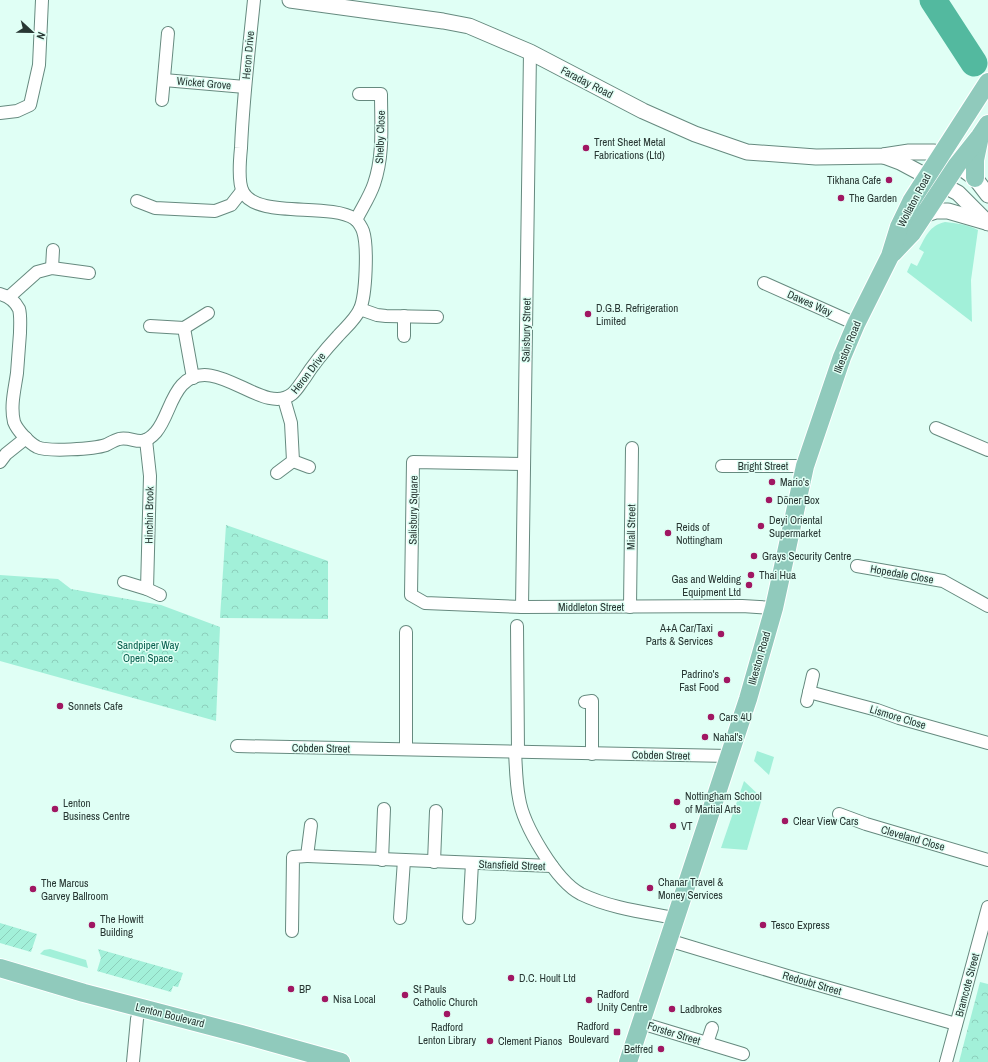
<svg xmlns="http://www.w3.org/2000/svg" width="988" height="1062" viewBox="0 0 988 1062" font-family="'Archivo Narrow',sans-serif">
	<defs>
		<pattern id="forest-crowns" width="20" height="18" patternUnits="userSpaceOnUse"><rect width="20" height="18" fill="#a2f0d9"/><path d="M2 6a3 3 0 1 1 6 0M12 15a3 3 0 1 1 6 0" fill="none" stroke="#8ccebb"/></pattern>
		<pattern id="garden-furrows" width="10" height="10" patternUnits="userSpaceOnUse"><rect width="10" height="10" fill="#a2f0d9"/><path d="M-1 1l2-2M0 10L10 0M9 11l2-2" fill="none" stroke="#8ccebb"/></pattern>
		<pattern id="water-waves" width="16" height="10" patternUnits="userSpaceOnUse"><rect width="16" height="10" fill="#53b99f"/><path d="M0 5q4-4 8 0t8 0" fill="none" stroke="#459782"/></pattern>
	</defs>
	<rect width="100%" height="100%" fill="#e0fff5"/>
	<!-- grass -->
	<g fill="#a2f0d9">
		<path d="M945 222C957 223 968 225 978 230L971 280 972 322 907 272 911 263 917 266 924 252 919 249C926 236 929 226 945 222Z"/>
		<path d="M757 751 774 757 769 775 754 761Z"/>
		<path d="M744 781 762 798 747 850 721 848Z"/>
		<path d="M50 949 86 960 88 968 40 954 44 950Z"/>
	</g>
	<!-- forest -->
	<g fill="url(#forest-crowns)">
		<path d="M226 525 328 561V619L220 618Z"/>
		<path d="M0 575 58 579 71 589 161 605 220 627 216 721 0 661Z"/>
		<path d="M980 982 988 984V1062H959Z"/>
	</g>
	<!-- garden -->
	<g fill="url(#garden-furrows)">
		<path d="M0 923 37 934 31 952 0 943Z"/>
		<path d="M98 949 183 973 178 987 173 986 171 992 97 971 101 958Z"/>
	</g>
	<!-- water -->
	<path fill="url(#water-waves)" d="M924 0H940L950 15 941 24Z"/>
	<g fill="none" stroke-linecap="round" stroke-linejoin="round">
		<!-- river -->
		<path stroke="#53b99f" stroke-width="27" d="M933 0 974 63"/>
		<!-- minor casing -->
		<g stroke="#668a7f" stroke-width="14">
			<g id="minor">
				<path d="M164 80 245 87"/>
				<path d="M162 100 168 33"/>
				<path d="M0 113 17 111 30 105 39 65 42 0"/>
				<path d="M137 201 155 208 215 211 231 205 242 191"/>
				<path d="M356 220C362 208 370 196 374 184 384 155 381 124 381 94H359"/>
				<path d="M52 268 53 250"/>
				<path d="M764 283 856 324"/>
				<path d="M0 294C8 296 15 301 19 309 21 316 20 326 20 333 19 346 18 360 17 373 15 388 10 406 14 422 17 430 29 443 37 447 48 452 94 449 106 445 110 443 115 440 119 439 134 436 141 449 156 432 167 419 170 398 182 385 214 351 263 417 292 394 297 390 300 384 304 379 314 363 325 350 338 336 345 328 355 320 360 309 366 295 368 246 363 231 362 228 358 221 355 219 329 202 257 219 243 192 238 183 240 158 241 148 243 98 249 49 254 0"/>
				<path d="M9 297 37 272 52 268 89 273"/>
				<path d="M360 309 377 315 386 316 437 317"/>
				<path d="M150 326 184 328 208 313"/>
				<path d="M184 328 193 378"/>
				<path d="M404 336V316"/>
				<path d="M936 428 988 450"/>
				<path d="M146 440 150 476 147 589"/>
				<path d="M293 461 309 467"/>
				<path d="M0 462 6 454 26 438"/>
				<path d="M523 464 413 462 411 595 425 603 522 607 742 606 774 608"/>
				<path d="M722 466H805"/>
				<path d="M277 473 293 461 291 423 284 399"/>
				<path d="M857 566 943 581 988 606"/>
				<path d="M124 582 147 589 160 595"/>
				<path d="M522 607 530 52"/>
				<path d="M630 607 632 448"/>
				<path d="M517 626 518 752"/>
				<path d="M809 692 877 710 899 718 988 743"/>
				<path d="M807 701 813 675"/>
				<path d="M585 702 592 701V754"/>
				<path d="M237 746 729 756"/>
				<path d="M406 749V632"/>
				<path d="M515 752C516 767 516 783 519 798 523 825 556 881 581 894 610 908 643 912 675 918"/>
				<path d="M839 814 866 824 988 860"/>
				<path d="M307 856 552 866"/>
				<path d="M382 860 384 809"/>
				<path d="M434 862 436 811"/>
				<path d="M400 918 404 860"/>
				<path d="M469 918 472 863"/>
				<path d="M292 931 293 857 307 856 311 825"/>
				<path d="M668 940 794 978 956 1024"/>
				<path d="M641 1023 743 1054"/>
				<path d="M707 1043 712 1028"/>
				<path d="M133 1062 137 1019 140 1008"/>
				<path d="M946 1062 988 907"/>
			</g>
		</g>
		<!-- tertiary casing -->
		<g stroke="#668a7f" stroke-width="17">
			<g id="tertiary">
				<path d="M290 0 443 21 469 26 530 52 643 111 695 134 747 152 816 157 883 156 909 152H934L957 165 975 178 988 195"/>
				<path d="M884 156 900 162 958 193 988 223"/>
				<path d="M924 215 936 211H948L986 222"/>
			</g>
		</g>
		<!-- primary casing -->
		<g stroke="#fff" stroke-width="20">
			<g id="primary">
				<path d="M975 178V160L979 141"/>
				<path d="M893 253 912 233 957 165 980 136 988 124"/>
				<path d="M0 968 84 993 241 1034 341 1062"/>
				<path d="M628 1062 748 699 774 608 805 466 842 357 856 324 890 256 899 227 912 200 988 82"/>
			</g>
		</g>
		<!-- minor -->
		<use href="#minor" stroke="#fff" stroke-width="12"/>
		<!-- tertiary -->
		<use href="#tertiary" stroke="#fff" stroke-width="15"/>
		<!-- primary -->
		<use href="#primary" stroke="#90cabc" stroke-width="18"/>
	</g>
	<!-- markers -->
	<g fill="#a01762" stroke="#e0fff5" stroke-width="1.5">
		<circle cx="586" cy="148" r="4"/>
		<circle cx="889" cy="180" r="4"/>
		<circle cx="841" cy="198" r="4"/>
		<circle cx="588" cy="314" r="4"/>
		<circle cx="772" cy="482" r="4"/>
		<circle cx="769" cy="500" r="4"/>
		<circle cx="761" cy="526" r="4"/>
		<circle cx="668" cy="533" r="4"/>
		<circle cx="754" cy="556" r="4"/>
		<circle cx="751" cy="575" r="4"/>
		<circle cx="749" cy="585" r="4"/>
		<circle cx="721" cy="634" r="4"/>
		<circle cx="727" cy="680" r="4"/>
		<circle cx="60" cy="706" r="4"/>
		<circle cx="711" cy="717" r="4"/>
		<circle cx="705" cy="737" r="4"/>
		<circle cx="677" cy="802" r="4"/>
		<circle cx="55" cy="809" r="4"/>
		<circle cx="785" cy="821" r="4"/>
		<circle cx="673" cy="826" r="4"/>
		<circle cx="650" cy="888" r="4"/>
		<circle cx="33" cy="889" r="4"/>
		<circle cx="92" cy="925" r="4"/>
		<circle cx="763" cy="925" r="4"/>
		<circle cx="511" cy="978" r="4"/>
		<circle cx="291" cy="989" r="4"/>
		<circle cx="405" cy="995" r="4"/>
		<circle cx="325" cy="999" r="4"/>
		<circle cx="589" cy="1000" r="4"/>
		<circle cx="672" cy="1009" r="4"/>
		<circle cx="447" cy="1014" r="4"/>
		<rect x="613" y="1028" width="8" height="8" rx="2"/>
		<circle cx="490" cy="1041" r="4"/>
		<circle cx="661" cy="1049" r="4"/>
	</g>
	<g text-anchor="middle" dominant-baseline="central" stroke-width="3" stroke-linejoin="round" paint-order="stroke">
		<!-- street labels -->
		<g font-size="11" fill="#283733" stroke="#e0fff5">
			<text transform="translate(248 55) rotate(-85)">Heron Drive</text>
			<text transform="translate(587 82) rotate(27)">Faraday Road</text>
			<text transform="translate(204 83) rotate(5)">Wicket Grove</text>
			<text transform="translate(380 137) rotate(-88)">Shelby Close</text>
			<text transform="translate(914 200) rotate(-62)">Wollaton Road</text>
			<text transform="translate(810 303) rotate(24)">Dawes Way</text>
			<text transform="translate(526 330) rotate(-89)">Salisbury Street</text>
			<text transform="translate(847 347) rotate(-68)">Ilkeston Road</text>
			<text transform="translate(308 373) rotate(-52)">Heron Drive</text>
			<text x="763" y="466">Bright Street</text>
			<text transform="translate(413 510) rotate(-89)">Salisbury Square</text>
			<text transform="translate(149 515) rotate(-89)">Hinchin Brook</text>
			<text transform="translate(631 527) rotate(-89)">Miall Street</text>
			<text transform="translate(902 574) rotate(10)">Hopedale Close</text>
			<text x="591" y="607">Middleton Street</text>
			<text transform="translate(759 658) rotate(-74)">Ilkeston Road</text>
			<text transform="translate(898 717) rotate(17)">Lismore Close</text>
			<text transform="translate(321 748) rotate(1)">Cobden Street</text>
			<text transform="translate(661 755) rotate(1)">Cobden Street</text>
			<text transform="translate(913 838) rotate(16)">Cleveland Close</text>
			<text transform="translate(512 865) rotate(2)">Stansfield Street</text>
			<text transform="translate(812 983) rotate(16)">Redoubt Street</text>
			<text transform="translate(967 985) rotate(-75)">Bramcote Street</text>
			<text transform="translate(170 1015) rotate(14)">Lenton Boulevard</text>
			<text transform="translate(674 1033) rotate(17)">Forster Street</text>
		</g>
		<!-- poi labels -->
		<g font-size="11" fill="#283733" stroke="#e0fff5" text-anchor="start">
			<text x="594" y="142">Trent Sheet Metal<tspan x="594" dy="13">Fabrications (Ltd)</tspan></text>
			<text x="881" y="180" text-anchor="end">Tikhana Cafe</text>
			<text x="849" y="198">The Garden</text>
			<text x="596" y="308">D.G.B. Refrigeration<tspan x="596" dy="13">Limited</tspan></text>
			<text x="780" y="482">Mario's</text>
			<text x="777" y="500">Döner Box</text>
			<text x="769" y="520">Deyi Oriental<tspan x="769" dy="13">Supermarket</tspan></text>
			<text x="676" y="527">Reids of<tspan x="676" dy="13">Nottingham</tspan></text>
			<text x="762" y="556">Grays Security Centre</text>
			<text x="759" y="575">Thai Hua</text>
			<text x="741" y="579" text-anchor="end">Gas and Welding<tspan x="741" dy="13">Equipment Ltd</tspan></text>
			<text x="713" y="628" text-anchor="end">A+A Car/Taxi<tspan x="713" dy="13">Parts &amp; Services</tspan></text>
			<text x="719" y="674" text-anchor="end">Padrino's<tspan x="719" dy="13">Fast Food</tspan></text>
			<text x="68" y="706">Sonnets Cafe</text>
			<text x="719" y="717">Cars 4U</text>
			<text x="713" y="737">Nahal's</text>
			<text x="685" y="796">Nottingham School<tspan x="685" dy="13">of Martial Arts</tspan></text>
			<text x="63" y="803">Lenton<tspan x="63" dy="13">Business Centre</tspan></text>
			<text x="793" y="821">Clear View Cars</text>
			<text x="681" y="826">VT</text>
			<text x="658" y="882">Chanar Travel &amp;<tspan x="658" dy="13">Money Services</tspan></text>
			<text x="41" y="883">The Marcus<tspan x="41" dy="13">Garvey Ballroom</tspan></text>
			<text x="100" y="919">The Howitt<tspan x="100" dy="13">Building</tspan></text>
			<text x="771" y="925">Tesco Express</text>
			<text x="519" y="978">D.C. Hoult Ltd</text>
			<text x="299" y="989">BP</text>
			<text x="413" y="989">St Pauls<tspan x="413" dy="13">Catholic Church</tspan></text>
			<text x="597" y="994">Radford<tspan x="597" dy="13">Unity Centre</tspan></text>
			<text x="333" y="999">Nisa Local</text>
			<text x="680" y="1009">Ladbrokes</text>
			<text x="609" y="1026" text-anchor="end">Radford<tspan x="609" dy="13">Boulevard</tspan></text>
			<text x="447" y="1027" text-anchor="middle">Radford<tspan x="447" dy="13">Lenton Library</tspan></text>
			<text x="498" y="1041">Clement Pianos</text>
			<text x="653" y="1049" text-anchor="end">Betfred</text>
		</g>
		<!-- park labels -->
		<g font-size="11" fill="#065e4c" stroke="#e0fff5">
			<text x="148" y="645">Sandpiper Way<tspan x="148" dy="13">Open Space</tspan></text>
		</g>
	</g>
	<!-- north arrow -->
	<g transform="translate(32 32) rotate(112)" stroke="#e0fff5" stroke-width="3" paint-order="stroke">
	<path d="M0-3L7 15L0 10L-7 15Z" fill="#283733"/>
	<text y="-6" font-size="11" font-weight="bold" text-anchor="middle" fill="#283733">N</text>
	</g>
</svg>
